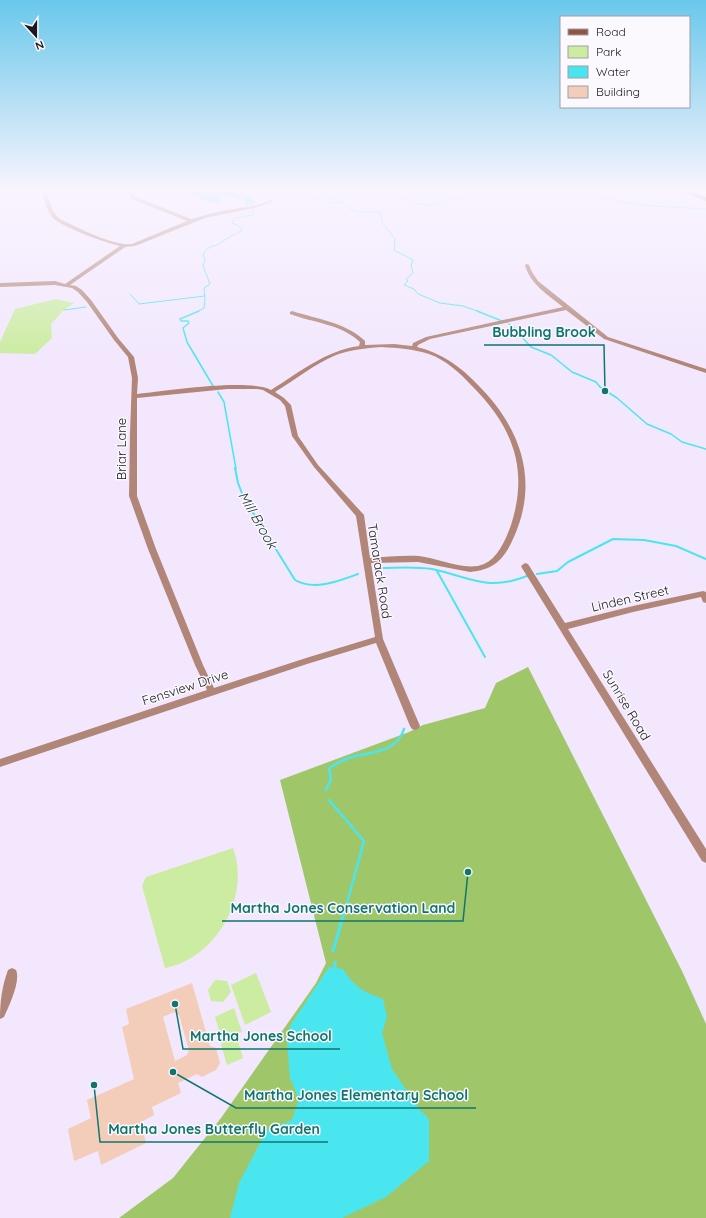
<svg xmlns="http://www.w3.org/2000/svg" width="706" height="1218" viewBox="0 0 706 1218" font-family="Quicksand,sans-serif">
	<rect width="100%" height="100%" fill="#f2e7fd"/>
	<!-- green -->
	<g fill="#cbeca1">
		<path d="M56 299 74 303 64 310 51 324 52 338 35 354 0 353V342L15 309Z"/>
		<path d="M233 848C251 897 216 958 165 968L142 886 146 877Z"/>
		<path d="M256 973 271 1012 245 1025 231 985Z"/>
		<path d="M215 980 227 981 231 992 223 1002 211 1001 208 990Z"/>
		<path d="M234 1008 242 1032 236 1034 243 1058 227 1065 221 1044 223 1043 215 1017Z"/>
	</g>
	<!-- forest -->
	<path fill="#a0c66a" d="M528 667 682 971 706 1024V1218H119L173 1178 221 1118 316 983 326 963 280 780 409 732 423 725 485 708 496 683Z"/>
	<!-- water -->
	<g fill="#4ae6ef">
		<path d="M183 188H238L235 192 237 194 250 197 255 202V204L246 205 244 199 228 196 221 198 218 203C210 203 188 195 183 188Z"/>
		<path d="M329 967 343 969C354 987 364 992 383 999L387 1017 382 1033 392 1069 420 1110 429 1119V1161L386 1197 342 1218H230L239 1183 267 1130 292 1120 299 1099 290 1078 287 1042 290 1026Z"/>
	</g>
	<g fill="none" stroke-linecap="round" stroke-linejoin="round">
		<!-- stream-far4 -->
		<g stroke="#4ae6ef" stroke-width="1">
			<path d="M311 188 313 191 312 195 325 202 344 203 349 208 358 212"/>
			<path d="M362 191 378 188 411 202 426 205H435L453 198 503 193 541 194 586 192 616 201 649 206 706 209"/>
			<path d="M339 202 332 197H350L356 192"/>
			<path d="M360 212H380L383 224 395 239 394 250 413 260 411 265 413 273 406 279 408 281 404 285 414 289 418 294 440 303 463 306 480 312"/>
			<path d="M130 294 139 304 205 296"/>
			<path d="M64 310 86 307"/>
			<path d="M197 312 204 308 205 300 204 288 210 284 203 266 205 259 203 254C211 243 214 248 222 242 230 236 233 235 242 231V228L232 223 235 218 253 215V208"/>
		</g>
		<!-- stream-far3 -->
		<g stroke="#4ae6ef" stroke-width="1.5">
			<path d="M199 311 180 319 181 321H188L189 323 183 328 187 342 213 386"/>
			<path d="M477 311 502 321"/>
			<path d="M509 324 518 330V333L531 347 551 355 572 372 596 382 600 387 617 398 647 424 671 434 682 442 706 449"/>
			<path d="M218 392 224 402 236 469"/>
		</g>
		<!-- stream-far2 -->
		<g stroke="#4ae6ef" stroke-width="2">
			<path d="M235 468 238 483 246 504 256 517 295 580C314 591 339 581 358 574"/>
			<path d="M377 568C396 568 413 566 432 569 470 577 487 592 527 576"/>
			<path d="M437 571 485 657"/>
			<path d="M537 574 557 571 568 562 613 539 644 540 676 546 706 559"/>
		</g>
		<!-- stream-far1 -->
		<g stroke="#4ae6ef" stroke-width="2.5">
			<path d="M326 790 331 779 329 768C336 764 344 759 352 757 372 752 397 752 404 729"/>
			<path d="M329 800 364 841 345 910"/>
		</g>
		<!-- stream -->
		<g stroke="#4ae6ef" stroke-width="3">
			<path d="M333 951 345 909"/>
			<path d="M335 962V969"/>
		</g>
	</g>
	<!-- building -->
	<path fill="#f4cdba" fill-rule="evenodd" d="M192 983 210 1046 216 1048 220 1063 216 1070 202 1077 197 1074 178 1083 181 1093 152 1107 154 1115 141 1122 146 1143 101 1165 98 1151 74 1161 68 1129 91 1118 87 1100 134 1079 122 1027 129 1024 126 1009ZM174 1012 179 1015 189 1050 187 1055 175 1061 163 1017Z"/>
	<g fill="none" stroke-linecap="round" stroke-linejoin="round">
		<!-- minor -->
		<g fill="#b18678" fill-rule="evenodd">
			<path d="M41 188H45C49 199 51 212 60 219 78 228 113 246 132 244L187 221 132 199 125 188H129L136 197 191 219 221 211 257 205 272 200 274 201 258 207 205 218 135 246 125 247 70 285 76 286 82 290 91 300 118 338 134 357 138 378 137 394C164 391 250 378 271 390 300 372 325 351 359 346L360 342C341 324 314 323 290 314V312L292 311C317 319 345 322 365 341V345L394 344 412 346 413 343 426 337 563 307C548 295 530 284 525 265L527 264 529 265 532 272 538 281 608 337 706 369V373L604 339 566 310 430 339 418 345 417 347C442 353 461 367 478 385 521 428 540 481 513 539 504 559 494 570 470 572L418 562 371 563 383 639 420 726 418 729 415 730 412 729 410 726 376 643 307 664 0 767V759L207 690 195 665 148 549 129 496 130 433 132 378 128 357 114 340 87 302 78 292 72 288 55 285 0 287V283L55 281 65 284 120 246C106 243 61 227 52 217 46 209 44 198 41 188ZM381 347C398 348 413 349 429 354 446 360 460 373 472 386 513 427 529 469 511 525 506 539 498 558 484 564 466 572 438 558 419 556 403 555 386 557 370 558L364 515 318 465 298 436 291 405 284 398 275 392C295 380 314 364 336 355 350 350 366 348 381 347ZM227 389H257L263 390 280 400 285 406 292 436 314 467 356 516 375 637 306 658 214 688 203 665 156 549 137 496V398Z"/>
			<path d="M525 563 528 564 565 623 633 606 703 591 706 592V603L703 602 701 597 633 612 568 629 706 849V863L702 861 522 568 521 566Z"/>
			<path d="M12 968 16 970C21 981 9 1006 4 1017L0 1019C0 1002 2 986 8 970Z"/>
		</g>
		<!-- secondary -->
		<path fill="#915540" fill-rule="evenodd" d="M673 188H680L706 197V201Z"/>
	</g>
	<!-- sky -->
	<linearGradient id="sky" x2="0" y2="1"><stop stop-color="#69c8eb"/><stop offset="0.53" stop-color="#f9f4fe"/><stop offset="1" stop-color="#f9f4fe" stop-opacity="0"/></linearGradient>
	<rect width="706" height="358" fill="url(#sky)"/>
	<g text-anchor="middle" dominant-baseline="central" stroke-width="3" stroke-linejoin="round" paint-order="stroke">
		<!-- street labels -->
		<g font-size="13" fill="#1c1720" stroke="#fbf8fe">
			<text transform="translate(121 449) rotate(-90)">Briar Lane</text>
			<text transform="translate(380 571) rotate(81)">Tamarack Road</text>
			<text transform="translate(630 598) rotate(-13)">Linden Street</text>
			<text transform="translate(185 687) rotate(-18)">Fensview Drive</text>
			<text transform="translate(627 705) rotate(59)">Sunrise Road</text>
		</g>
		<!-- water labels -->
		<g font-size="14" font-style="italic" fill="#20393b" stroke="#fbf8fe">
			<text transform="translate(258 520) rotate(60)">Mill Brook</text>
		</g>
	</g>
	<!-- callouts -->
	<path fill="none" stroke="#0f766e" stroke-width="1.5" d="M605 391L604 345H484M468 872L463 921H222M175 1004L183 1049H340M173 1072L236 1108H476M94 1085L100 1142H328"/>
	<g fill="#0f766e" stroke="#fbf8fe" stroke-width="1.5">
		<circle cx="605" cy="391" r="4"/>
		<circle cx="468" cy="872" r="4"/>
		<circle cx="175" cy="1004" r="4"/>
		<circle cx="173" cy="1072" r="4"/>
		<circle cx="94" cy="1085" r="4"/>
	</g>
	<g font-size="14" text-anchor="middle" font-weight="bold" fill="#0f766e" stroke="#fbf8fe" stroke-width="3" stroke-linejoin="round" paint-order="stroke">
		<text x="544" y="337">Bubbling Brook</text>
		<text x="343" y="913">Martha Jones Conservation Land</text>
		<text x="261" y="1041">Martha Jones School</text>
		<text x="356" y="1100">Martha Jones Elementary School</text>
		<text x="214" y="1134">Martha Jones Butterfly Garden</text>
	</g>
	<!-- legend -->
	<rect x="560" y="16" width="130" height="92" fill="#fbf8fe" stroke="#a29ea5"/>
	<rect x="568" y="29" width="20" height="6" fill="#915540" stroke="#a29ea5"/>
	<text x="596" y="36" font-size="12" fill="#1c1720">Road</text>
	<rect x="568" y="46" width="20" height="12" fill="#cbeca1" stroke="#a29ea5"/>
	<text x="596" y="56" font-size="12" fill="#1c1720">Park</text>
	<rect x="568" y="66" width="20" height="12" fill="#4ae6ef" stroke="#a29ea5"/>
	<text x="596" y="76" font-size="12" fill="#1c1720">Water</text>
	<rect x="568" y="86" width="20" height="12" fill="#f4cdba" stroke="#a29ea5"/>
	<text x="596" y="96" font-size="12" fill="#1c1720">Building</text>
	<!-- north arrow -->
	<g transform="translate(36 36) rotate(159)" stroke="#fbf8fe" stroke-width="3" paint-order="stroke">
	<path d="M0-3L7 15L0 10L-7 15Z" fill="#1c1720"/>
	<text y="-6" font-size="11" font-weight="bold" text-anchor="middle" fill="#1c1720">N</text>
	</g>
</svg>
